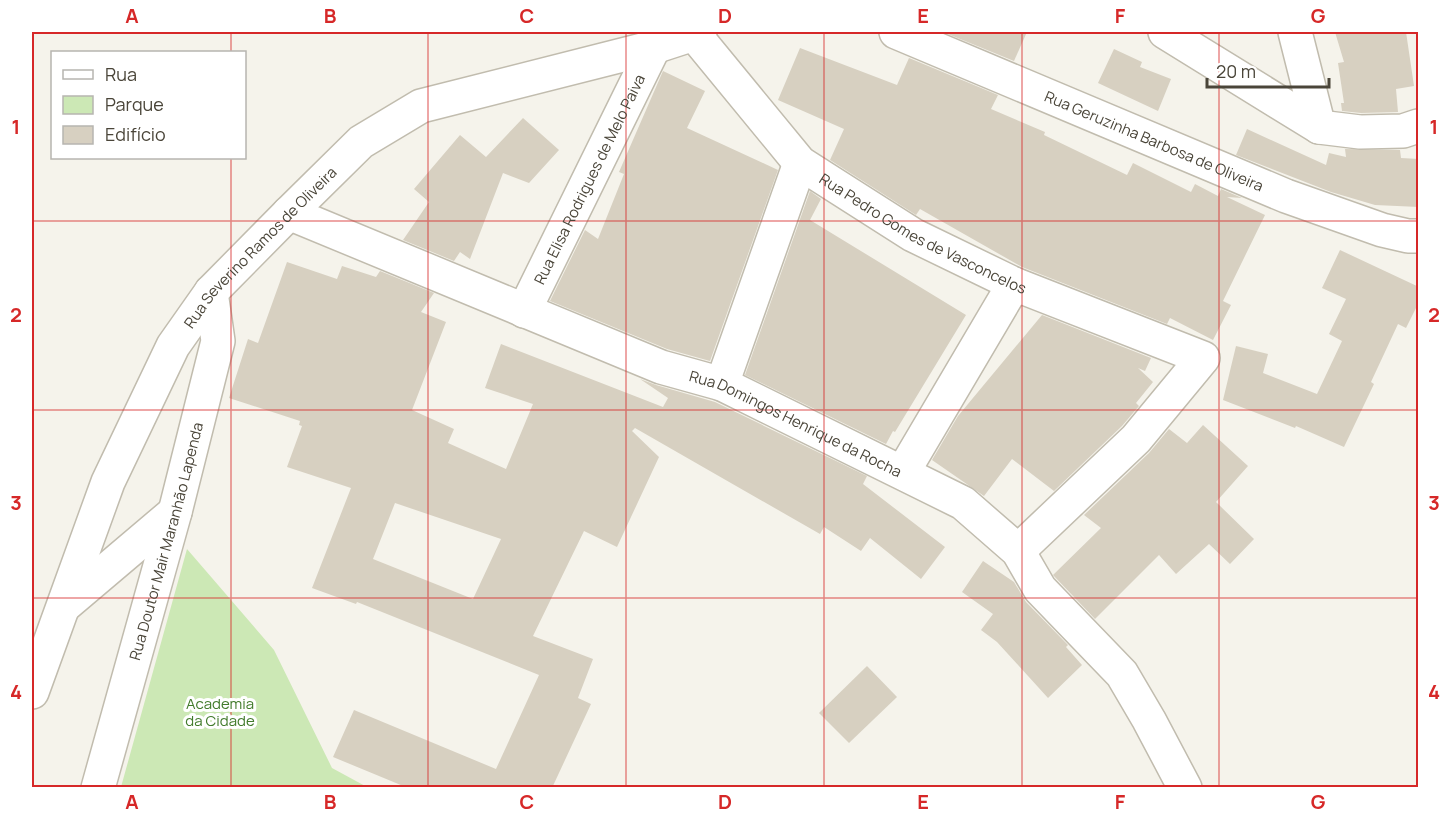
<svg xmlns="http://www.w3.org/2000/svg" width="1450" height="819" viewBox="0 0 1450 819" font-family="Manrope,sans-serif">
	<rect width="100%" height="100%" fill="#f5f3eb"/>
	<!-- green -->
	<path fill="#cce8b5" d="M187 549 274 650 332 768 367 787H121Z"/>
	<!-- building -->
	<g fill="#d7d0c1" fill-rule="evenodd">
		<path d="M943 32H1027L1014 61Z"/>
		<path d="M1335 32H1406L1414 86 1396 89 1398 112 1361 113 1342 111 1341 103H1344L1338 63 1344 62Z"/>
		<path d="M800 48 897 85 909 58 998 95 991 109 1045 132 1044 135 1127 175 1133 163 1191 192 1195 184 1218 196 1221 189 1242 198 1227 197 1265 215 1223 301 1231 305 1213 340 1170 318 1167 324 1022 267 920 209 916 215 830 160 844 129 778 100Z"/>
		<path d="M1114 49 1142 62 1140 67 1171 79 1158 111 1098 83Z"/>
		<path d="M663 71 705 91 687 128 778 170 710 361 667 349 550 301 585 230 598 239 624 174 619 172Z"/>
		<path d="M523 118 559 150 529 183 503 173 470 259 460 252 454 261 403 240 429 202 414 189 460 135 486 157Z"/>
		<path d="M1247 129 1326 165 1329 153 1346 157 1345 149 1400 150 1401 158 1419 159V207L1375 205 1331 192 1236 155Z"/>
		<path d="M810 191 821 199 810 220 966 315 895 432 893 431 886 444 745 375Z"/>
		<path d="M1340 250 1419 287V302L1406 328 1398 324 1371 382 1374 384 1344 447 1296 426 1295 428 1223 400 1236 346 1268 354 1263 373 1317 394 1342 341 1329 334 1346 299 1322 288Z"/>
		<path d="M287 262 337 279 342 266 376 277 380 271 434 293 421 312 446 322 412 410 454 429 448 443 506 469 533 404 485 388 501 344 663 407 668 398 640 379 656 385 715 402 867 476 863 484 945 547 921 579 870 538 861 551 824 527 820 534 635 428 632 431 659 457 617 547 584 531 533 636 593 659 578 698 591 704 552 788H408L333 757 354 710 496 769 539 675 357 602 356 604 312 588 351 488 287 467 302 426 299 425 300 421 229 398 248 339 258 343ZM395 503 501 539 473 599 373 559Z"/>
		<path d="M1042 315 1151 358 1145 371 1138 368 1153 382 1136 403 1139 406 1122 426 1054 491 1012 459 984 496 932 460 958 416Z"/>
		<path d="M1203 425 1248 466 1216 502 1254 539 1230 564 1209 544 1176 574 1159 555 1095 619 1053 575 1101 528 1084 515 1149 453 1169 429 1187 443Z"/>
		<path d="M983 561 1014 582 1026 602 1068 645 1066 647 1082 665 1048 698 997 642 981 630 993 614 962 592Z"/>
		<path d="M867 666 897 697 849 743 819 713Z"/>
	</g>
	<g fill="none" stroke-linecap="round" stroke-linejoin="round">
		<!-- minor casing -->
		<g stroke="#c1bcae" stroke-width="36">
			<g id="minor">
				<path id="s1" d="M896 32 1286 196 1382 230 1408 236H1418"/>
				<path d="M1165 32 1319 127 1360 132 1403 131 1418 126"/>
				<path d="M1295 32 1319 127"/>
				<path id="s2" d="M694 34 800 163 913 235 1014 284 1203 358 1136 439 1018 551"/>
				<path id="s3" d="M289 213 661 367 722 384 963 503 1018 551 1040 589 1122 674 1149 720 1185 788"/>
				<path id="s4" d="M524 311 654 47"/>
				<path d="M722 384 800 163"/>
				<path d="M903 472 1014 284"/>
				<path d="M64 606 175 512"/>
				<path id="s5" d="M32 692 108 482 173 346 211 292 289 213 361 142 421 106 654 47 700 32"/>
				<path id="s6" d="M98 788 175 512 218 341 211 292"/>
			</g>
		</g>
		<!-- minor -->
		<use href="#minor" stroke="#fff" stroke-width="33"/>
	</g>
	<!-- grid -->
	<path fill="none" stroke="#d62828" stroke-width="1.5" stroke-opacity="0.55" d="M231 32V52M428 32V788M626 32V788M824 32V788M1022 32V788M1219 32V788M231 158V788M32 221H1418M32 410H1418M32 598H1418"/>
	<g text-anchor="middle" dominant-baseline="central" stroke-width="6" stroke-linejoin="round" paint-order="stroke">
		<!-- street labels -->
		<g font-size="15" fill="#4a4539" stroke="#fff">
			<text stroke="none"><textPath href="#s1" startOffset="280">Rua Geruzinha Barbosa de Oliveira</textPath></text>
			<text stroke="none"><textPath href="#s4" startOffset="147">Rua Elisa Rodrigues de Melo Paiva</textPath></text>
			<text stroke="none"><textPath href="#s2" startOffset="309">Rua Pedro Gomes de Vasconcelos</textPath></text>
			<text stroke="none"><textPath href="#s5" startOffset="506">Rua Severino Ramos de Oliveira</textPath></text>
			<text stroke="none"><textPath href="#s3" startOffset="549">Rua Domingos Henrique da Rocha</textPath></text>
			<text stroke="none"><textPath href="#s6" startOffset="256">Rua Doutor Mair Maranhão Lapenda</textPath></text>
		</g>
		<!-- park labels -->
		<g font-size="15" fill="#427b2c" stroke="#fff">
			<text x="220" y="703">Academia<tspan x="220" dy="17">da Cidade</tspan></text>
		</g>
	</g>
	<!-- border -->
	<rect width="1450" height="819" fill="none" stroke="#ffffff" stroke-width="66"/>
	<!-- legend -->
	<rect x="51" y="51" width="195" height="108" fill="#ffffff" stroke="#b7b5b0" stroke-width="1.5"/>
	<rect x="63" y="70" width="30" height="9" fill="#ffffff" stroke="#b7b5b0" stroke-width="1.5"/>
	<text x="105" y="81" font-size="18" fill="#4a4539">Rua</text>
	<rect x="63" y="96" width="30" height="18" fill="#cce8b5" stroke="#b7b5b0" stroke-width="1.5"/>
	<text x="105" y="111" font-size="18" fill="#4a4539">Parque</text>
	<rect x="63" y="126" width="30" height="18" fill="#d7d0c1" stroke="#b7b5b0" stroke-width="1.5"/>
	<text x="105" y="141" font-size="18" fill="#4a4539">Edifício</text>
	<!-- scale -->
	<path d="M1207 78v9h122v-9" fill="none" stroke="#4a4539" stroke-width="3"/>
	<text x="1216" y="78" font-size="18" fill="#4a4539" stroke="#ffffff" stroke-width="4.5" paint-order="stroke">20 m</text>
	<rect x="33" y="33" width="1384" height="753" fill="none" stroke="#d62828" stroke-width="2"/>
	<g font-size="20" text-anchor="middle" font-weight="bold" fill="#d62828">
		<text x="132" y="23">A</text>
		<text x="330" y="23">B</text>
		<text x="527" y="23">C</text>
		<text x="725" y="23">D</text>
		<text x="923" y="23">E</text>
		<text x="1120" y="23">F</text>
		<text x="1318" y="23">G</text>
		<text x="16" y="134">1</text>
		<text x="1434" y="134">1</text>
		<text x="16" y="322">2</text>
		<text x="1434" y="322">2</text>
		<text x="16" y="510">3</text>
		<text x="1434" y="510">3</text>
		<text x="16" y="699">4</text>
		<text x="1434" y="699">4</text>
		<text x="132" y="809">A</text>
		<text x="330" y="809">B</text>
		<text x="527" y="809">C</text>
		<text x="725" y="809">D</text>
		<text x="923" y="809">E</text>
		<text x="1120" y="809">F</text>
		<text x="1318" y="809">G</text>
	</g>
</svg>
